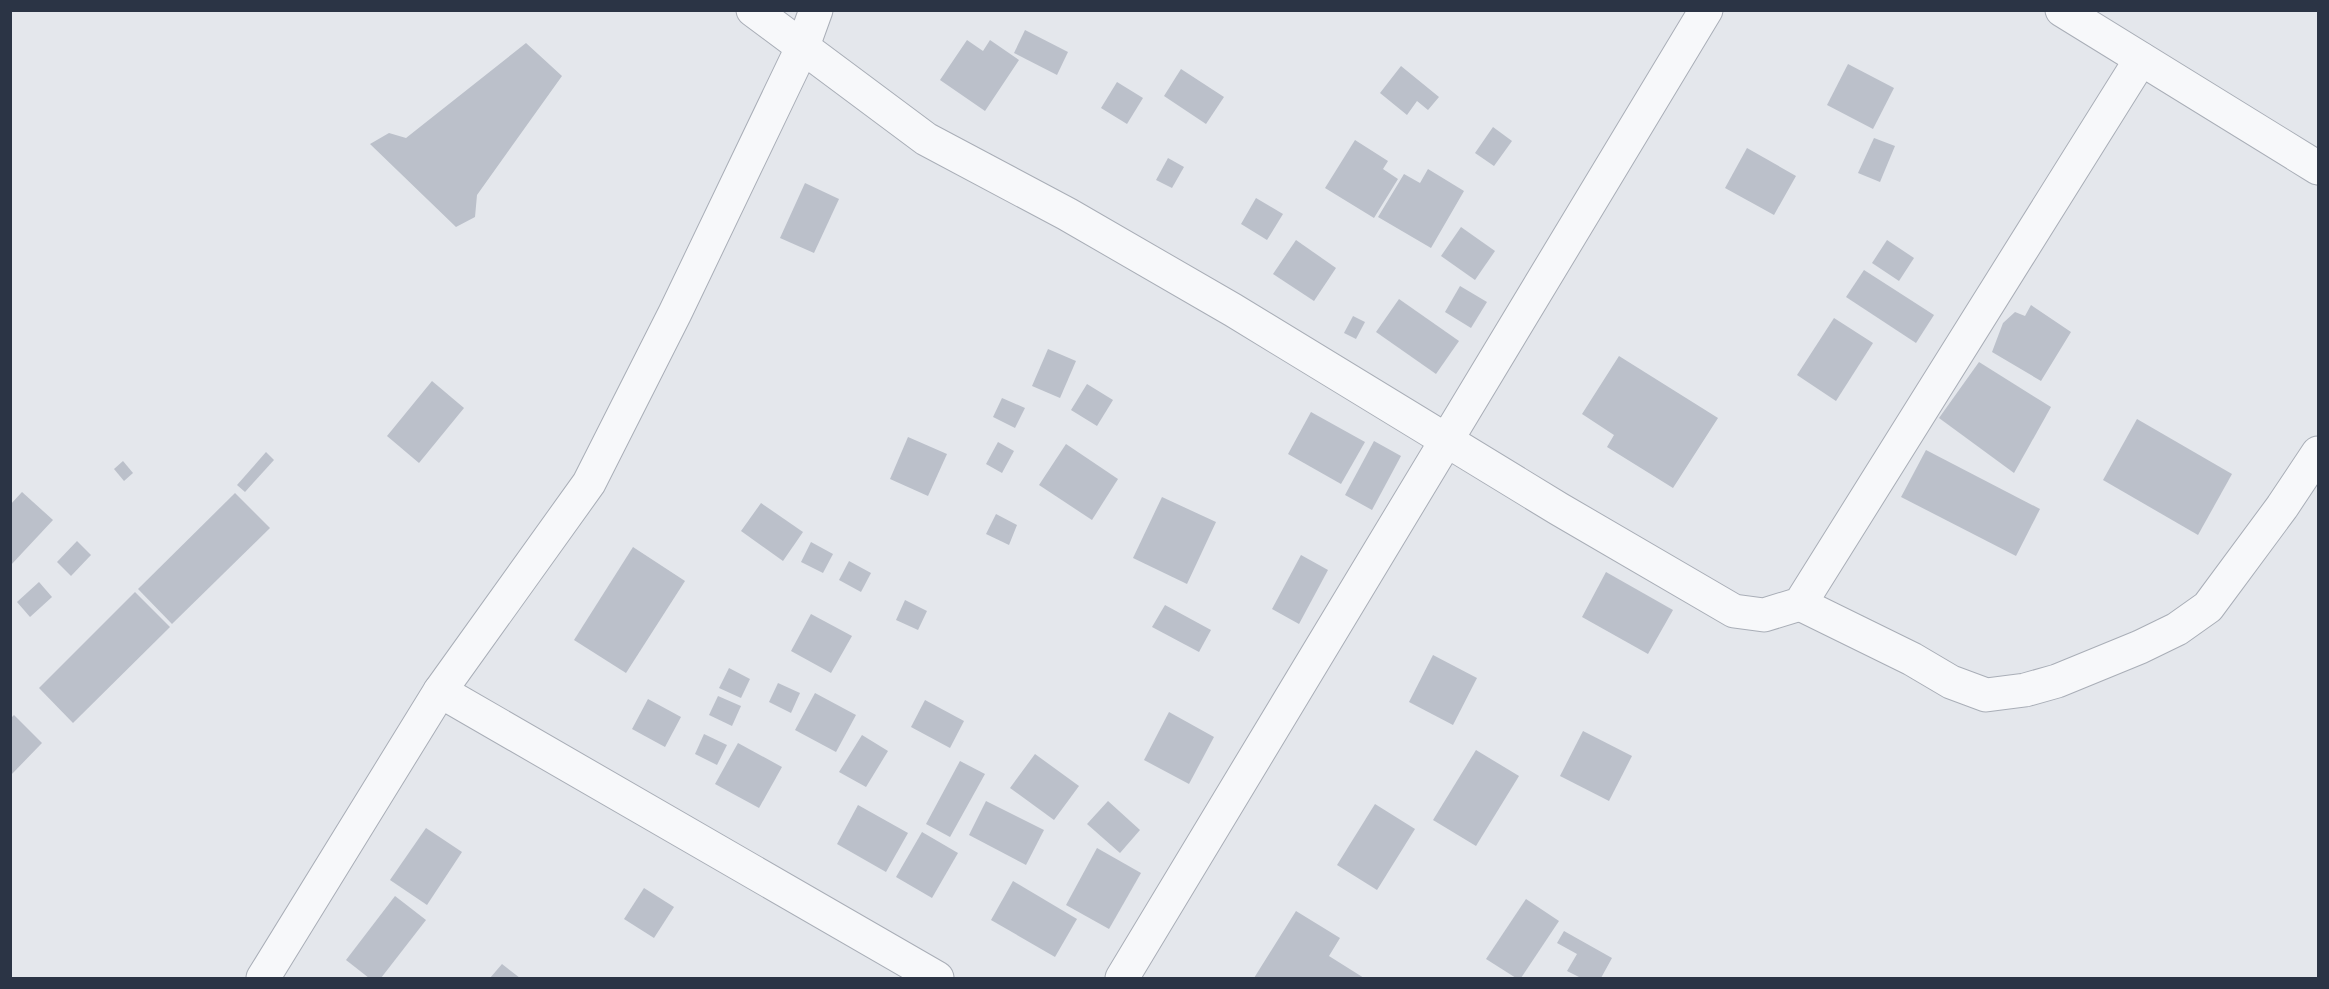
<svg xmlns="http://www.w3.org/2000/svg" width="2329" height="989" viewBox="0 0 2329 989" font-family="Commissioner,sans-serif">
	<rect width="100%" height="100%" fill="#e4e7ec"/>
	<!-- building -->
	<g fill="#bbc0ca">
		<path d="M1025 30 1068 52 1057 75 1014 53Z"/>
		<path d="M967 40 983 51 990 40 1019 60 985 111 940 80Z"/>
		<path d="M526 43 562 76 477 195 475 217 456 227 370 144 389 133 406 138Z"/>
		<path d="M1848 64 1894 88 1873 129 1827 105Z"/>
		<path d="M1401 66 1439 97 1428 110 1417 101 1407 115 1380 93Z"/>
		<path d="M1181 69 1224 97 1206 124 1164 96Z"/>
		<path d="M1117 82 1143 98 1127 124 1101 108Z"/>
		<path d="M1493 127 1512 141 1494 166 1475 153Z"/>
		<path d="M1874 138 1895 146 1880 182 1858 173Z"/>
		<path d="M1355 140 1388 161 1383 169 1398 179 1374 218 1325 188Z"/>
		<path d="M1747 148 1796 176 1774 215 1725 188Z"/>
		<path d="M1168 158 1184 167 1172 188 1156 180Z"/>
		<path d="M1428 169 1464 191 1431 248 1378 217 1404 174 1420 183Z"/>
		<path d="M805 183 839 199 814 253 780 238Z"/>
		<path d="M1256 198 1283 214 1267 240 1241 224Z"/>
		<path d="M1461 227 1495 251 1475 280 1441 256Z"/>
		<path d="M1296 240 1336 268 1314 301 1273 274Z"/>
		<path d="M1887 240 1914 258 1899 281 1872 263Z"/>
		<path d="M1864 270 1934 315 1916 343 1846 297Z"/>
		<path d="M1460 286 1487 302 1471 328 1445 312Z"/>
		<path d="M1399 299 1459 341 1436 374 1376 332Z"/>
		<path d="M2031 305 2071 332 2041 381 1992 352 2003 323 2015 312 2025 316Z"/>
		<path d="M1353 316 1365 322 1356 339 1344 333Z"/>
		<path d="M1834 318 1873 343 1836 401 1797 375Z"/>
		<path d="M1048 349 1076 361 1060 398 1032 386Z"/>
		<path d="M1619 356 1718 418 1673 488 1607 447 1614 435 1582 414Z"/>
		<path d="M1979 362 2051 407 2014 473 1939 418Z"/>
		<path d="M432 381 464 408 419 463 387 436Z"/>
		<path d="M1087 384 1113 400 1097 426 1071 410Z"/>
		<path d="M1002 398 1025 408 1015 428 993 417Z"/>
		<path d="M1311 412 1365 442 1341 484 1288 454Z"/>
		<path d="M2137 419 2232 474 2198 535 2103 480Z"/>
		<path d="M908 437 947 454 928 496 890 479Z"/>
		<path d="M1374 441 1401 456 1372 510 1345 495Z"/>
		<path d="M998 442 1014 451 1002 473 986 464Z"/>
		<path d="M1066 444 1118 479 1092 520 1039 485Z"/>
		<path d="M1926 450 2040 509 2016 556 1901 497Z"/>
		<path d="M266 452 274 460 245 492 237 485Z"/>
		<path d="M123 461 133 473 124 481 114 469Z"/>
		<path d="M22 492 53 520 10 566V505Z"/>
		<path d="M235 493 270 528 172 624 138 589Z"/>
		<path d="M1162 497 1216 522 1187 584 1133 558Z"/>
		<path d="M761 503 803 532 783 561 741 531Z"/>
		<path d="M996 514 1017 525 1009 545 986 534Z"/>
		<path d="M77 541 91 555 71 576 57 562Z"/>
		<path d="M811 542 833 554 823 573 801 562Z"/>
		<path d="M633 547 685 581 626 673 574 640Z"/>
		<path d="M1301 555 1328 570 1299 624 1272 609Z"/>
		<path d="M849 561 871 573 861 592 839 580Z"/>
		<path d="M1606 572 1673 610 1648 654 1582 617Z"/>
		<path d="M39 582 52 597 30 617 17 602Z"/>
		<path d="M135 592 170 627 73 723 39 688Z"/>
		<path d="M905 600 927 611 918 630 896 620Z"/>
		<path d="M1165 605 1211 630 1199 652 1152 627Z"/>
		<path d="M811 614 852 636 831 673 791 651Z"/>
		<path d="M1433 655 1477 678 1453 725 1409 702Z"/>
		<path d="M729 668 750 679 741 698 719 688Z"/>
		<path d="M778 683 800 693 791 713 769 702Z"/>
		<path d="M815 693 856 715 836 752 795 730Z"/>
		<path d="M718 696 741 706 732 726 709 715Z"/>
		<path d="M648 699 681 717 665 747 632 729Z"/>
		<path d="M925 700 964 721 950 748 911 727Z"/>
		<path d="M1169 712 1214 737 1189 784 1144 760Z"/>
		<path d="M14 715 42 743 10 776V719Z"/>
		<path d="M1583 731 1632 756 1609 801 1560 776Z"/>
		<path d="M704 734 727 745 717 765 695 754Z"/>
		<path d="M862 735 888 751 866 787 839 772Z"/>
		<path d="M738 743 782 767 759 808 715 784Z"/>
		<path d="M1476 750 1519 776 1476 846 1433 820Z"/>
		<path d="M1035 754 1079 786 1054 820 1010 788Z"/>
		<path d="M960 761 985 774 950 837 926 824Z"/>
		<path d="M986 801 1044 830 1026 865 969 835Z"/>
		<path d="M1108 801 1140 830 1120 853 1087 824Z"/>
		<path d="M1375 804 1415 829 1377 890 1337 865Z"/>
		<path d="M858 805 908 833 886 872 837 844Z"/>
		<path d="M426 828 462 852 427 905 390 880Z"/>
		<path d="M922 832 958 853 932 898 896 877Z"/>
		<path d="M1097 848 1141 873 1109 929 1066 905Z"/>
		<path d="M1013 881 1077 919 1055 957 991 920Z"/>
		<path d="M644 888 674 907 654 938 624 919Z"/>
		<path d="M395 896 426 920 381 978H369L346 960Z"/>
		<path d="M1526 899 1559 921 1521 978H1516L1486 959Z"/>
		<path d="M1296 911 1340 938 1329 956 1364 978H1254Z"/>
		<path d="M1564 931 1612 958 1601 978H1581L1567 971 1577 954 1557 943Z"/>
		<path d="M502 964 520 978H490Z"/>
	</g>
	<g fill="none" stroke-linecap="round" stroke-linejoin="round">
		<!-- minor casing -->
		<g stroke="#a9aeb7" stroke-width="35">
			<g id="minor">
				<path d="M753 10 926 139 1067 214 1233 310 1559 509 1734 611 1764 615 1800 604 2141 59"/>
				<path d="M2062 10 2318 168"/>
				<path d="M1800 604 1912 659 1951 682 1986 695 2025 690 2057 681 2140 647 2177 629 2208 607 2282 507 2318 453"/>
				<path d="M440 691 937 978"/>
				<path d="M263 978 440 691 589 483 675 313 803 46 816 10"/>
				<path d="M1122 978 1706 10"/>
			</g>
		</g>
		<!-- minor -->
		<use href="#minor" stroke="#f7f8fa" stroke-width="33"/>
	</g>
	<!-- border -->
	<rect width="2329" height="989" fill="none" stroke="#2b3445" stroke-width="24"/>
</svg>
